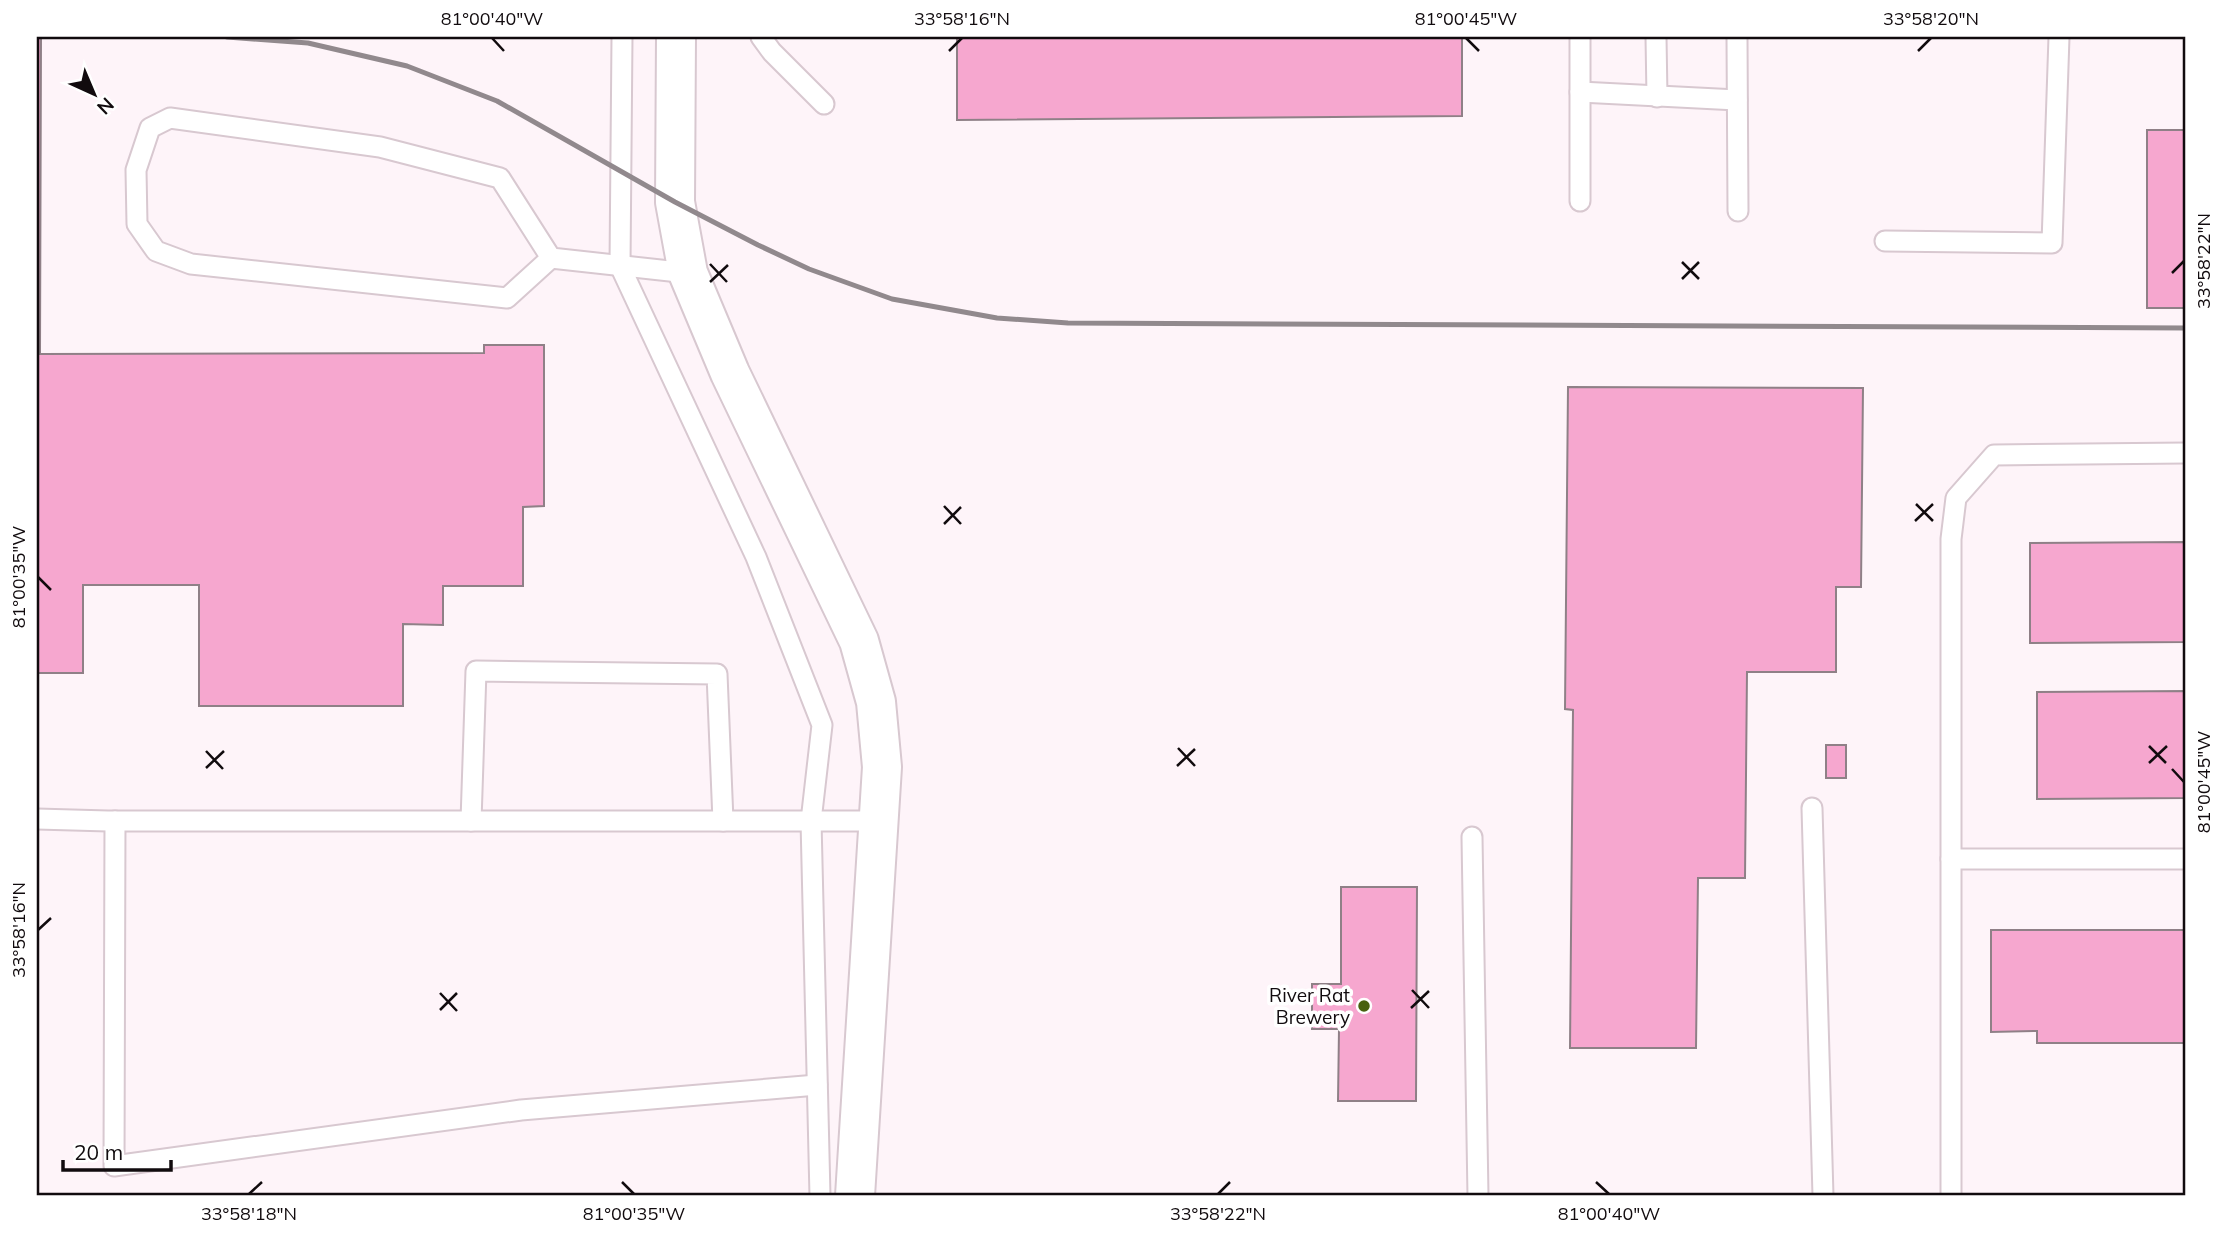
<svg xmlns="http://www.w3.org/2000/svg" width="2223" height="1233" viewBox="0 0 2223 1233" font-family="Mulish,sans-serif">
	<rect width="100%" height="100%" fill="#fef4f9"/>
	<!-- building -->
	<g fill="#f6a7cf" stroke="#8f8087" stroke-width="2">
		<path d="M37 37H41L40 354 484 353V345H544V506L523 507V586H443V625L403 624V706H199V585H83V673H37Z"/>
		<path d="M957 37H1462V116L957 120Z"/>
		<rect x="2147" y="130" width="39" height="178"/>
		<path d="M1568 387 1863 388 1861 587H1836V672H1747L1745 878H1698L1696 1048H1570L1573 710 1565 709Z"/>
		<path d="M2186 542V642L2030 643V543Z"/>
		<path d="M2186 691V798L2037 799V692Z"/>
		<rect x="1826" y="745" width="20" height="33"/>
		<path d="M1341 887H1417L1416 1101H1338L1339 1029H1312V984H1341Z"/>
		<path d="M1991 930H2186V1043H2037V1031L1991 1032Z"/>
	</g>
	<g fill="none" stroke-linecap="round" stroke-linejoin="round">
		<!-- lane casing -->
		<g stroke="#d8c8d0" stroke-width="23">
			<g id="lane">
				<path d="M622 37 620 266 756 557 822 725 811 821 820 1196"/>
				<path d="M761 37 772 52 824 104"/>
				<path d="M1656 37 1657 97"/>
				<path d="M1737 37 1738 211"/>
				<path d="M1580 92 1737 100"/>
				<path d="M1580 201V37"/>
				<path d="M1885 241 2052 243 2059 37"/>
				<path d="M551 258 500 178 380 147 170 118 150 128 136 170 137 224 156 251 191 264 507 298 551 258 688 273"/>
				<path d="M1812 808 1823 1196"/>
				<path d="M37 819 108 821H879"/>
				<path d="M115 821 114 1166 521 1110 817 1085"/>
				<path d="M471 821 476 671 717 674 723 821"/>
				<path d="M1472 837 1478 1196"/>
				<path d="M1951 859H2186"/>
				<path d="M1951 1196V539L1956 498 1994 455 2186 453"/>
			</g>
		</g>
		<!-- street casing -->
		<g stroke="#d8c8d0" stroke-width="42">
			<path id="street" d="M676 37 675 202 688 273 730 373 859 641 876 702 882 767 855 1196"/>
		</g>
		<!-- lane -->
		<use href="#lane" stroke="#fff" stroke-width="19"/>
		<!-- street -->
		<use href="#street" stroke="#fff" stroke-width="38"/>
		<!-- rail -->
		<path stroke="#91898d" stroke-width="5" d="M227 37 308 43 407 66 497 101 675 202 758 245 809 269 892 299 997 318 1068 323 2186 328"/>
	</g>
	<!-- ticks -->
	<path fill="none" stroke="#110b0e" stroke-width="2.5" d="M492 38 504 51M1466 38 1479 51M949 51 962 38M1918 51 1931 38M1682 262 1699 279M710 264 727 282M2172 273 2184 261M1682 279 1699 262M710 282 728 265M1916 504 1933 521M944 506 961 524M1915 521 1933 504M944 524 961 507M38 577 51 590M2149 746 2166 763M1178 748 1195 766M206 751 223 769M2149 763 2167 746M1177 766 1195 749M206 768 224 751M2172 769 2184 782M38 930 51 918M1412 990 1429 1008M440 993 457 1011M1411 1008 1429 991M440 1010 457 993M622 1182 634 1194M1596 1182 1609 1194M249 1194 262 1182M1218 1194 1230 1182"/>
	<!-- markers -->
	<circle fill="#47610f" stroke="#fff" stroke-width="2.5" cx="1364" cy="1006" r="7"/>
	<g text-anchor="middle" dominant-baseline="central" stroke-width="7" stroke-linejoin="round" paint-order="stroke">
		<!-- poi labels -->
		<g font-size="19" fill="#110b0e" stroke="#fff" text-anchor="end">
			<text x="1350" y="995">River Rat<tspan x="1350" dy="22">Brewery</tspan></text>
		</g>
	</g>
	<!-- border -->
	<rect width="2223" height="1233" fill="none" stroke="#ffffff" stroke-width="77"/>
	<!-- north arrow -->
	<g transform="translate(94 94) rotate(136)" stroke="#ffffff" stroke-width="5" paint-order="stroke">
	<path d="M0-5L12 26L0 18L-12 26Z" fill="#110b0e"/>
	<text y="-10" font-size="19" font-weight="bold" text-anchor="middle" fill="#110b0e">N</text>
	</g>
	<!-- scale -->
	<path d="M63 1160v10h108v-10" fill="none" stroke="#110b0e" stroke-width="3.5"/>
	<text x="74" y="1160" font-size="21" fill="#110b0e" stroke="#ffffff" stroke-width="5" paint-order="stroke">20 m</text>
	<rect x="38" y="38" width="2146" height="1156" fill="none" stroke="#110b0e" stroke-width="2.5"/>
	<g font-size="18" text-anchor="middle" fill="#110b0e">
		<text x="492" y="25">81°00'40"W</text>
		<text x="962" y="25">33°58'16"N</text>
		<text x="1466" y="25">81°00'45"W</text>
		<text x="1931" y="25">33°58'20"N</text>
		<text transform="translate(2204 261) rotate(-90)" y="6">33°58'22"N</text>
		<text transform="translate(19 577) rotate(-90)" y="6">81°00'35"W</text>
		<text transform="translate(2204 782) rotate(-90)" y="6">81°00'45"W</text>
		<text transform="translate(19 930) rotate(-90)" y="6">33°58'16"N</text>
		<text x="249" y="1220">33°58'18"N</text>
		<text x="634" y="1220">81°00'35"W</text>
		<text x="1218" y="1220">33°58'22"N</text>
		<text x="1609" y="1220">81°00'40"W</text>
	</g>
</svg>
